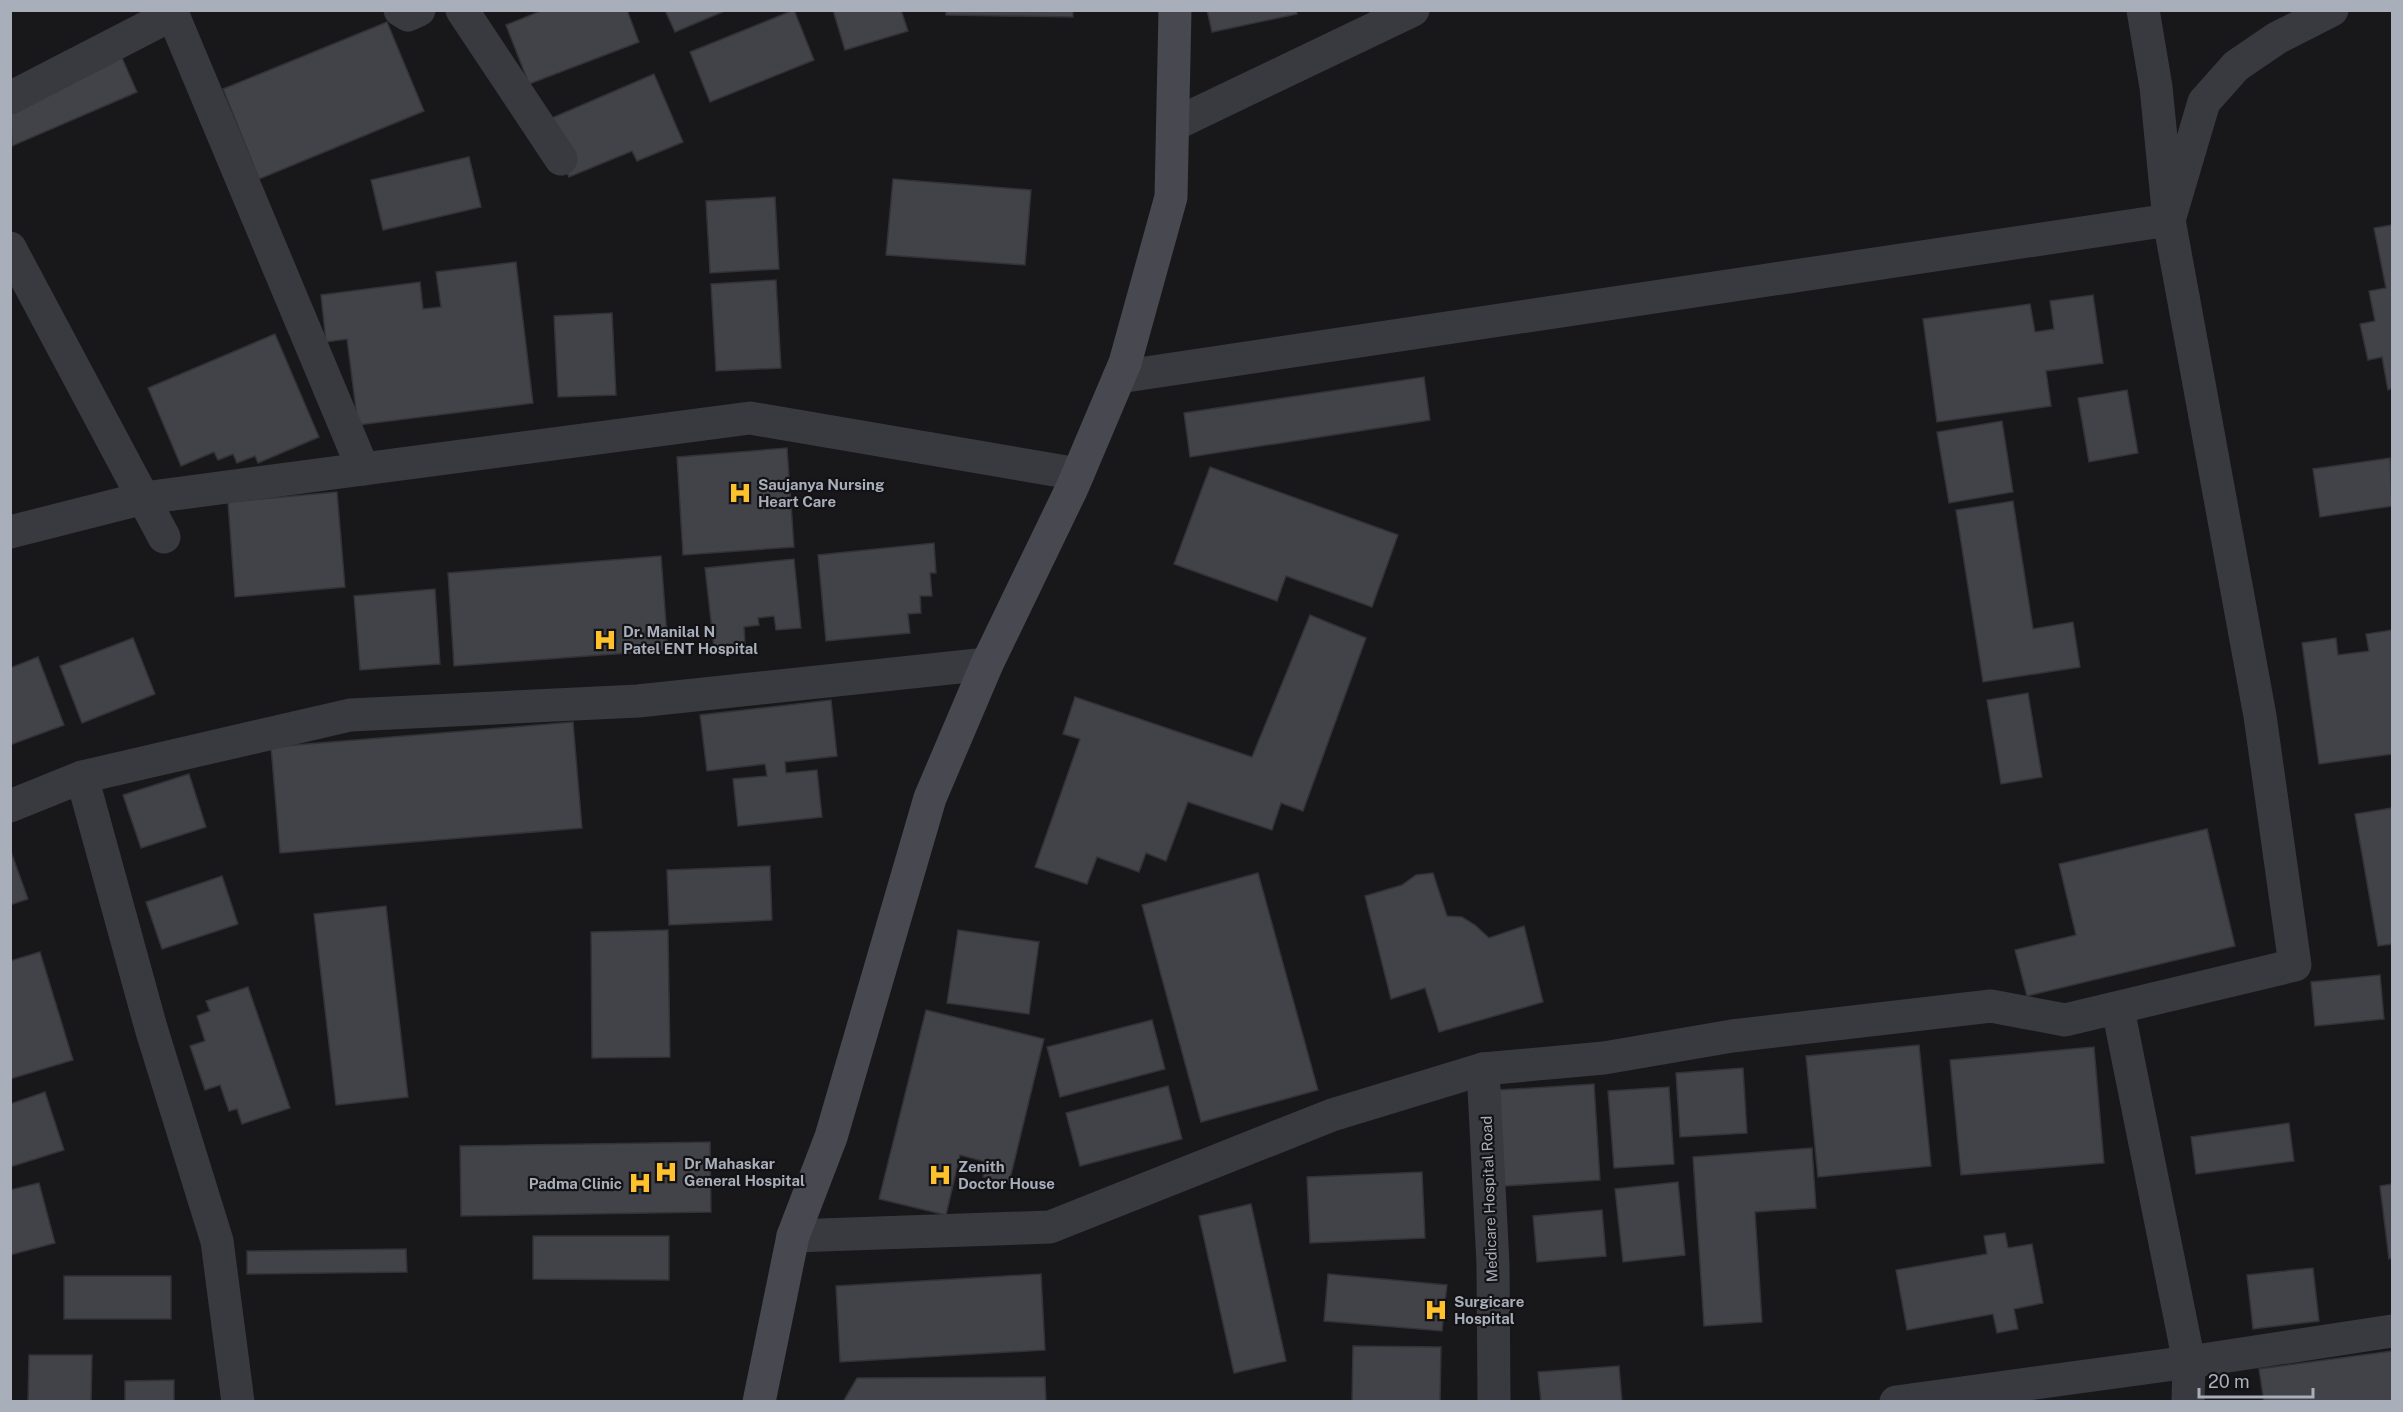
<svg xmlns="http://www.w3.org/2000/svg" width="2403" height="1412" viewBox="0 0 2403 1412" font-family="'Public Sans',sans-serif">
	<rect width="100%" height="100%" fill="#18181b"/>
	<!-- building -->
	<g fill="#424348" stroke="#323237" stroke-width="1.5">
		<path d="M543 10H627L639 42 529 84 506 25Z"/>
		<path d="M665 10H727L675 32Z"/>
		<path d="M794 10 814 60 710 102 690 52Z"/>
		<path d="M833 10H901L908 31 845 50Z"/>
		<path d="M946 10H1073V17L946 15Z"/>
		<path d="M1207 10H1296L1297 14 1212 32Z"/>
		<path d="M387 22 424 111 259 179 223 89Z"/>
		<path d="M118 49 137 92 12 146 10 96Z"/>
		<path d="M654 74 683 142 637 161 632 151 569 177 545 121Z"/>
		<path d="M469 157 481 207 383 230 371 180Z"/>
		<path d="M893 179 1031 190 1025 265 886 255Z"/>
		<path d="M775 197 779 269 710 273 706 201Z"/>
		<path d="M2392 225V388L2388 390 2382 357 2368 360 2360 324 2375 321 2369 291 2386 288 2374 228Z"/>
		<path d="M516 262 533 403 358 425 347 339 326 342 321 295 420 282 423 309 441 307 436 272Z"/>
		<path d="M776 280 781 368 716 371 711 284Z"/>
		<path d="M2093 295 2103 363 2046 371 2051 406 1937 422 1923 319 2030 304 2035 332 2054 329 2050 301Z"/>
		<path d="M612 313 616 395 558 397 554 316Z"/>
		<path d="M275 334 319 437 258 463 255 456 237 463 233 454 218 460 214 452 181 466 148 388Z"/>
		<path d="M1424 377 1430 420 1190 457 1184 413Z"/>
		<path d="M2127 390 2138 453 2089 462 2078 398Z"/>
		<path d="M2002 421 2013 492 1949 503 1937 432Z"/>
		<path d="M787 448 794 547 683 555 677 457Z"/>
		<path d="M2390 458 2392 506 2320 517 2313 469Z"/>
		<path d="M1210 467 1398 535 1372 607 1286 576 1277 601 1174 564Z"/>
		<path d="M337 492 345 587 235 597 228 502Z"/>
		<path d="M2013 501 2033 629 2073 622 2080 667 1983 682 1956 510Z"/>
		<path d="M934 543 936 573H930L932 596H920L921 613 908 614 910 633 826 641 818 555Z"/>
		<path d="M661 556 668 650 454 666 448 573Z"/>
		<path d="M794 559 801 628 776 630 774 616 758 618 759 625 744 627 745 644 714 648 705 568Z"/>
		<path d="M435 589 440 664 360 670 354 596Z"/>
		<path d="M1310 615 1366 638 1303 811 1281 803 1272 830 1188 802 1166 861 1146 853 1139 872 1097 857 1087 884 1035 867 1080 739 1063 734 1075 697 1252 757Z"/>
		<path d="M2392 630V754L2319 764 2302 643 2336 638 2338 655 2369 651 2366 634Z"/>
		<path d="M133 638 155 694 82 723 60 666Z"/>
		<path d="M38 657 64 725 10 745V668Z"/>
		<path d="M2028 693 2042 777 2001 784 1987 700Z"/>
		<path d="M831 700 837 756 785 762 786 773 817 770 822 817 738 826 733 779 767 776 765 764 707 771 700 715Z"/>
		<path d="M573 722 582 828 280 853 271 747Z"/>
		<path d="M189 774 206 827 141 848 123 795Z"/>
		<path d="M2392 808V944L2378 946 2355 814Z"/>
		<path d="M2207 829 2235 946 2027 996 2015 950 2076 935 2059 864Z"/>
		<path d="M10 849 28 899 10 905Z"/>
		<path d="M770 866 772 920 669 925 667 870Z"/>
		<path d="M1258 873 1318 1090 1201 1122 1142 905Z"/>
		<path d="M1433 873 1447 916 1462 917 1475 925 1489 938 1524 926 1543 1002 1439 1032 1425 988 1391 999 1365 896 1402 885 1416 875Z"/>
		<path d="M222 876 238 924 162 949 146 902Z"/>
		<path d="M386 906 408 1097 336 1105 314 914Z"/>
		<path d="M668 930 670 1057 592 1058 591 932Z"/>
		<path d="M958 930 1039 942 1029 1014 947 1003Z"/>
		<path d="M40 952 73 1060 10 1079V961Z"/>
		<path d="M2380 975 2384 1019 2315 1026 2311 982Z"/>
		<path d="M248 987 290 1108 242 1124 237 1109 229 1111 220 1085 205 1090 190 1046 205 1041 197 1016 210 1011 206 1001Z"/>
		<path d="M926 1010 1044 1039 1009 1183 983 1177 986 1162 960 1155 946 1215 879 1199Z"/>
		<path d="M1152 1020 1165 1069 1060 1097 1047 1047Z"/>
		<path d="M1919 1045 1931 1166 1818 1177 1806 1056Z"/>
		<path d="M2094 1047 2104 1163 1961 1175 1950 1060Z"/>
		<path d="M1743 1068 1747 1133 1680 1137 1676 1073Z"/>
		<path d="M1594 1084 1600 1180 1504 1186 1499 1090Z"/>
		<path d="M1168 1086 1182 1139 1080 1166 1066 1113Z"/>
		<path d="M1669 1087 1674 1164 1614 1168 1608 1091Z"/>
		<path d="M45 1092 64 1150 10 1167V1104Z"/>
		<path d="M2289 1123 2294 1161 2196 1174 2191 1137Z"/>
		<path d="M710 1142 711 1212 461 1216 460 1146Z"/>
		<path d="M1812 1148 1816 1208 1755 1212 1762 1322 1704 1326 1693 1157Z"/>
		<path d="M1422 1172 1425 1238 1310 1243 1307 1177Z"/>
		<path d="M1678 1182 1685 1255 1623 1262 1615 1189Z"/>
		<path d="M39 1183 55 1243 10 1255V1190Z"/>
		<path d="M2392 1184V1258L2389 1259 2380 1186Z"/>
		<path d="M1251 1204 1286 1361 1234 1373 1199 1216Z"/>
		<path d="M1602 1210 1606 1256 1537 1262 1533 1216Z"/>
		<path d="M2005 1233 2008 1248 2032 1244 2043 1303 2014 1309 2018 1329 1997 1333 1993 1314 1907 1330 1896 1270 1987 1254 1984 1236Z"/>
		<path d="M533 1236H669V1280L533 1279Z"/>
		<path d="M406 1249 407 1272 247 1274V1251Z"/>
		<path d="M2313 1268 2319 1321 2253 1329 2247 1275Z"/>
		<path d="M1041 1274 1045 1350 840 1362 836 1286Z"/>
		<path d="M1328 1274 1447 1285 1442 1331 1324 1321Z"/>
		<rect x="64" y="1276" width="107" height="43"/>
		<path d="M1353 1346 1441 1347 1440 1402H1352Z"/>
		<path d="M2392 1351V1402H2264L2259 1369Z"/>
		<path d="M29 1355H92L91 1402H28Z"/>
		<path d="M1619 1366 1622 1402H1541L1538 1372Z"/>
		<path d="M1045 1377 1046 1402H843L857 1378Z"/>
		<path d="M174 1380V1402H125V1381Z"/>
	</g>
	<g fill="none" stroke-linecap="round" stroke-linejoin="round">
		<!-- street -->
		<g stroke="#393940" stroke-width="33">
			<path d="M171 10 363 469"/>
			<path d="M400 10 408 15 419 10"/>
			<path d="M462 10 561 159"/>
			<path d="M10 98 171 15"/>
			<path d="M1173 125 1413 10"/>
			<path d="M10 248 164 537"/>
			<path d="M1119 377 2169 220 2204 102 2236 66 2277 38 2332 10"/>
			<path d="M10 532 144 498 750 418 1078 474"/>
			<path d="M82 777 151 1028 217 1241 238 1402"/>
			<path d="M10 806 82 777 350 715 638 701 987 664"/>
			<path d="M2118 1009 2189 1362 2188 1402"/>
			<path d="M1483 1069 1493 1264 1494 1402"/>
			<path d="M793 1236 1050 1227 1332 1115 1483 1069 1604 1058 1732 1036 1991 1006 2065 1020 2295 965 2260 716 2169 220 2156 87 2143 10"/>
			<path d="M1896 1402 2189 1362 2392 1331"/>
		</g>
		<!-- secondary -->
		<path stroke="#474850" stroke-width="33" d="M759 1402 793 1236 831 1137 930 798 987 664 1072 488 1125 363 1171 197 1175 10"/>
	</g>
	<!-- icons -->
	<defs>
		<g id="hospital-bare" transform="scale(1.8)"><path d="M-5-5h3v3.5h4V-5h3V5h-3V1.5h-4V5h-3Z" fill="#ffc22c" stroke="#131316" stroke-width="2.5" paint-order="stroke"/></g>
	</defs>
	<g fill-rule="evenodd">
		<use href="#hospital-bare" x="740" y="493"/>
		<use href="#hospital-bare" x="605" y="640"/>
		<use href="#hospital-bare" x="666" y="1172"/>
		<use href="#hospital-bare" x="940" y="1175"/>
		<use href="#hospital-bare" x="640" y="1183"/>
		<use href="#hospital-bare" x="1436" y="1310"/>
	</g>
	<g text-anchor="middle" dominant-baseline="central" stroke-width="4.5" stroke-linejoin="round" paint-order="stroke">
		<!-- poi labels -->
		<g font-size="15" font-weight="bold" fill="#a9aebb" stroke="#131316" text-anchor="start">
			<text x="758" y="484">Saujanya Nursing<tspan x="758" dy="17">Heart Care</tspan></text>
			<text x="623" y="631">Dr. Manilal N<tspan x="623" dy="17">Patel ENT Hospital</tspan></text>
			<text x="684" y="1163">Dr Mahaskar<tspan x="684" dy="17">General Hospital</tspan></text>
			<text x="958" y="1166">Zenith<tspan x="958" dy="17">Doctor House</tspan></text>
			<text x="622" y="1183" text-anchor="end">Padma Clinic</text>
			<text x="1454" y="1301">Surgicare<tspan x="1454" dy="17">Hospital</tspan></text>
		</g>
		<!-- street labels -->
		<g font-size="15" fill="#a9aebb" stroke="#131316">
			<text transform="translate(1489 1199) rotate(-92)">Medicare Hospital Road</text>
		</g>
	</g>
	<!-- border -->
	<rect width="2403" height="1412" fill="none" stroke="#a9aebb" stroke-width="24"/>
	<!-- scale -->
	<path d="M2199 1388v9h114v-9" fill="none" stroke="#a9aebb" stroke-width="3"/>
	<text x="2208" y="1388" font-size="18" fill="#a9aebb" stroke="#131316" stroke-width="4.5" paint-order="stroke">20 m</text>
</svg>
